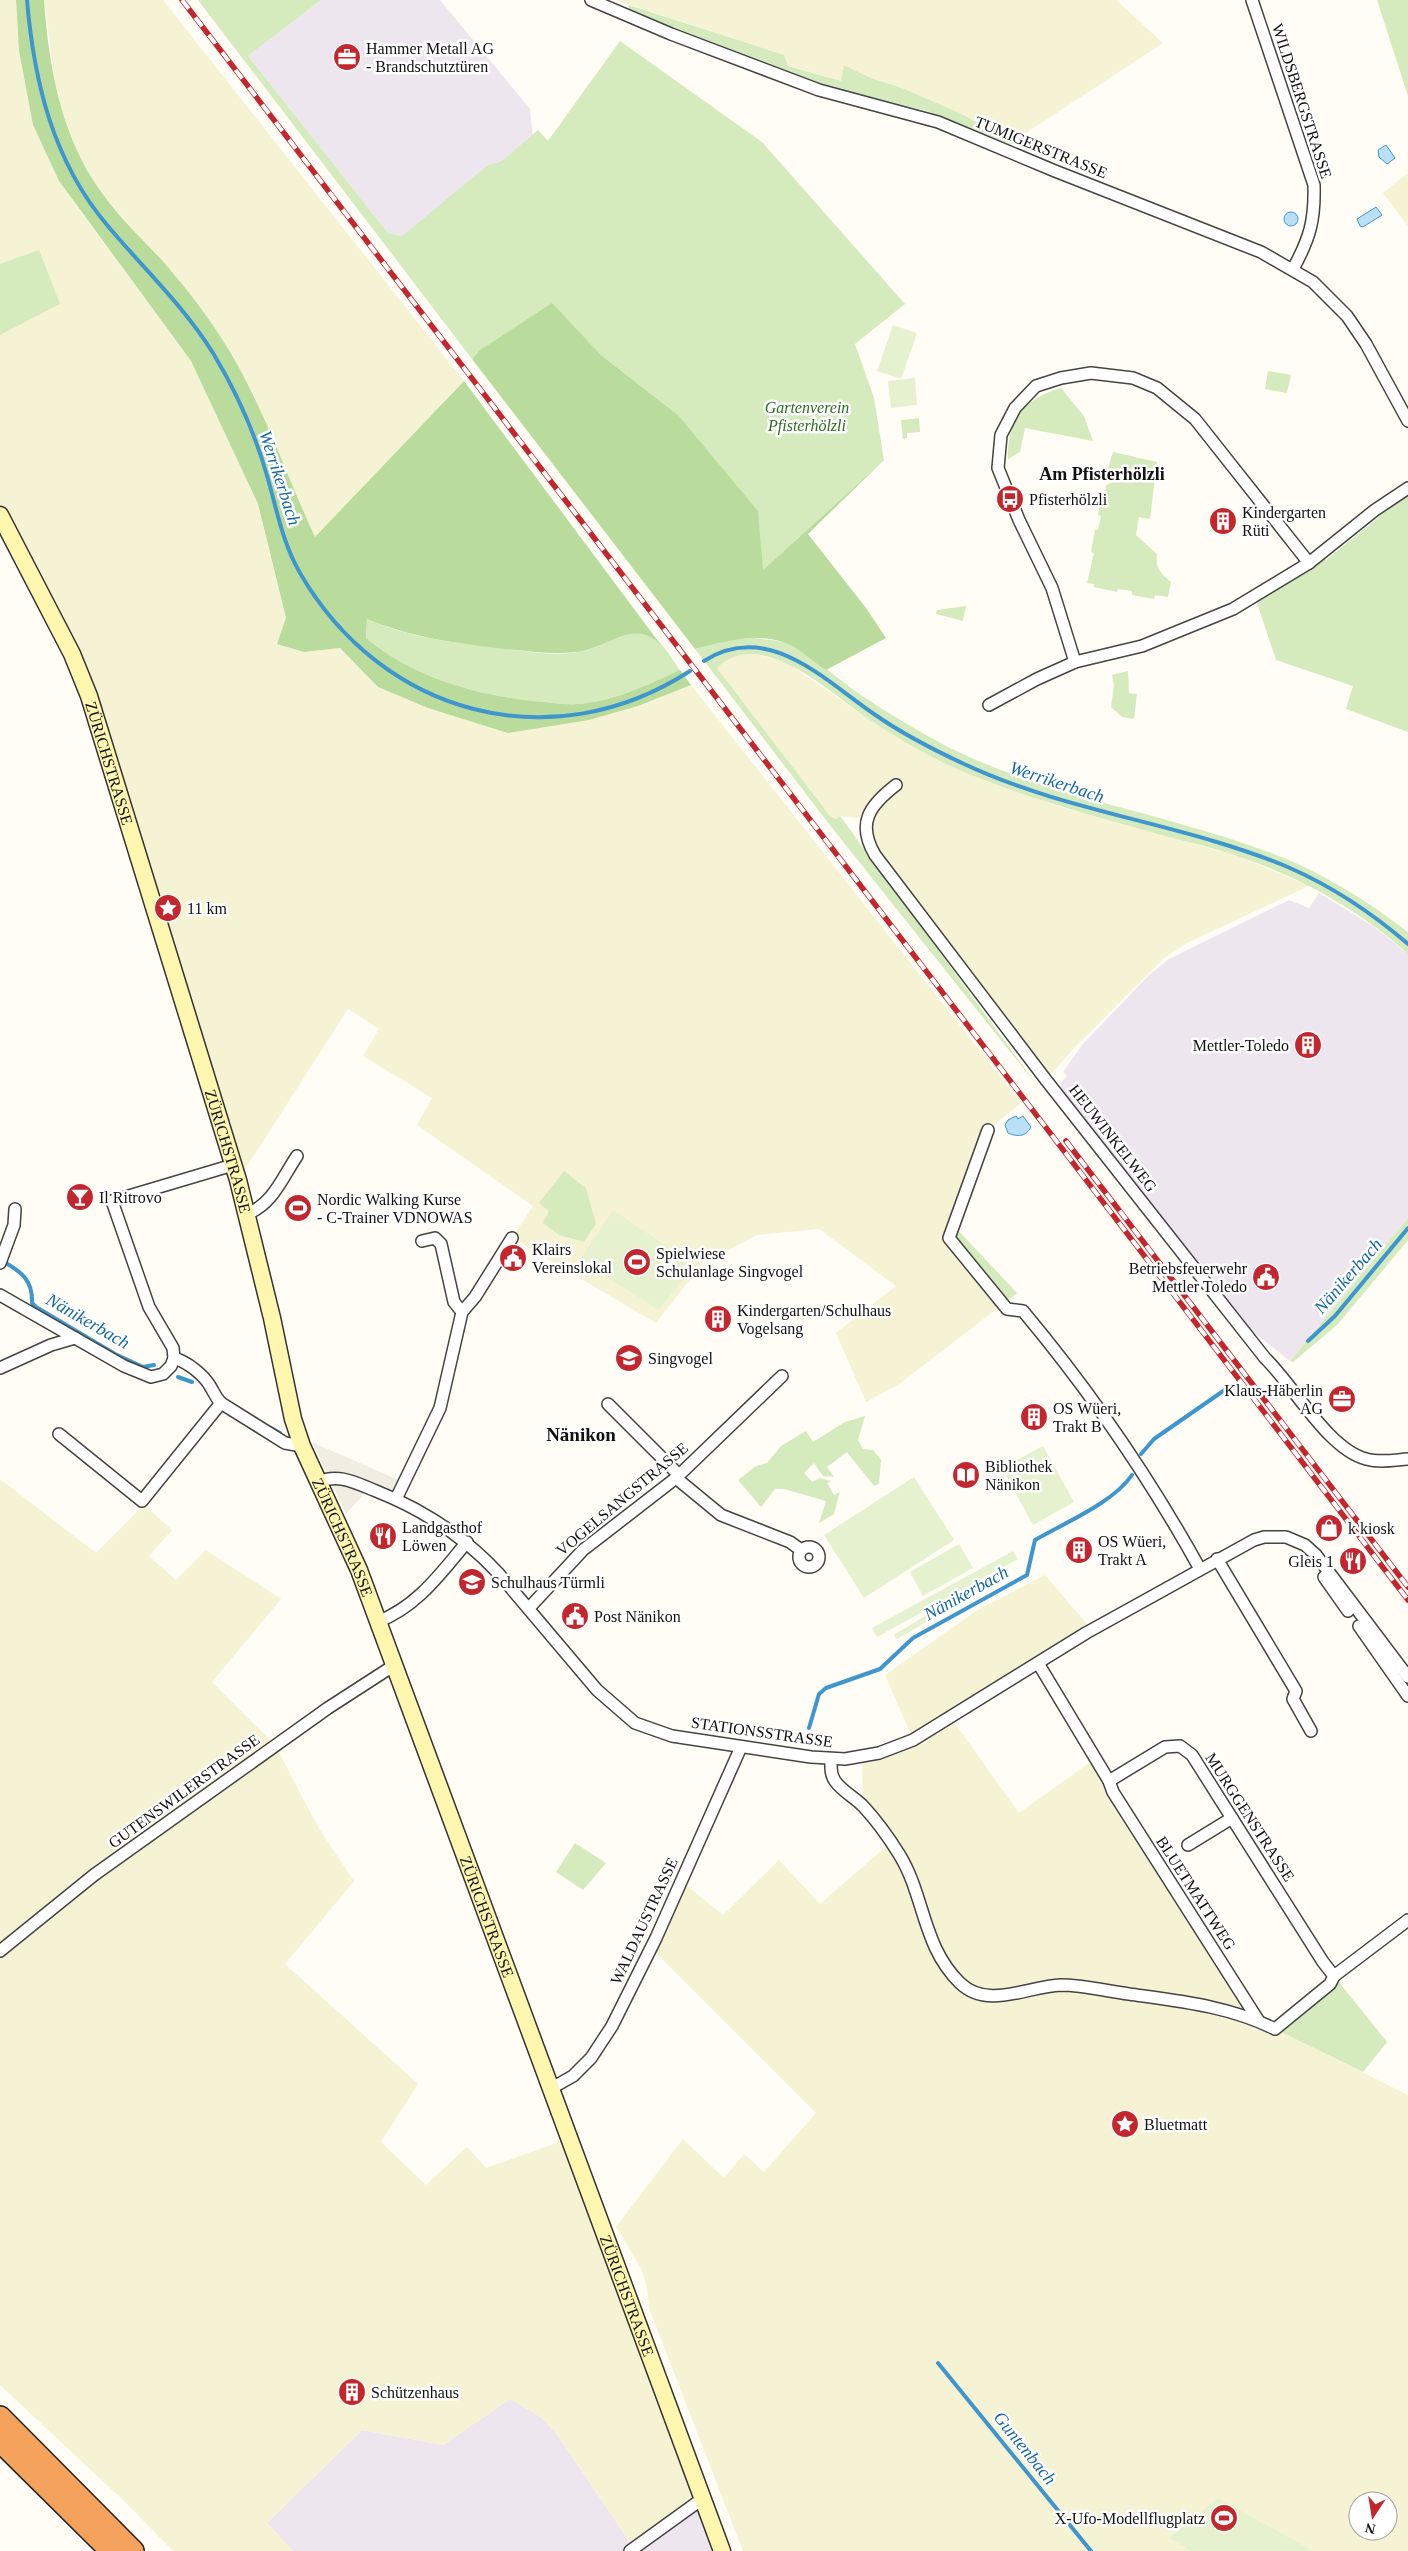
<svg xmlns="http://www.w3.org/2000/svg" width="1408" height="2551" viewBox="0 0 1408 2551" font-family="Georgia,serif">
	<rect width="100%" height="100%" fill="#fffdf5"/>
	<!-- industrial -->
	<g fill="#eee6ef">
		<path d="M321 0H440L530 109 533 139 502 161 488 165 426 233 402 236 388 233 248 56Z"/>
		<path d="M1319 893 1373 926 1408 954V1218L1290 1361 1243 1324 1063 1094 1060 1084 1067 1076 1063 1072 1083 1044 1149 975 1169 959 1289 900 1309 908Z"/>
		<path d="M510 2399 541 2417 556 2433 634 2548 702 2499 722 2551H293L267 2523 362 2430 443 2445Z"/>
	</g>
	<!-- farmland -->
	<g fill="#f6f3d4" fill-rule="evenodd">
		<path d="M0 0H16L19 51 33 125 59 181 80 211 191 361 258 504 286 619 304 652 340 648 378 687 589 720 638 706 691 685 1021 1103 988 1130 949 1238 1003 1304 898 1385 866 1402 836 1333 896 1286 819 1229 757 1235 702 1264 656 1323 512 1238 533 1206 417 1125 432 1098 363 1056 379 1029 348 1009 238 1180 102 736 6 529 0 535Z"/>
		<path d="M44 0H163L464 381 315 538 253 393 220 336 184 287 101 193 79 156 64 117 56 88Z"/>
		<path d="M616 0H1116L1163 43 1012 142 958 112 902 88 871 78 845 65 841 81 787 65 783 55Z"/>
		<path d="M1408 173V226L1383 193Z"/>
		<path d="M752 653 787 663 873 722 923 752 983 780 1061 807 1238 856 1309 886 1187 943 1163 959 1074 1048 1046 1080 875 855 867 819 840 816 836 819 830 816 716 667 721 661 736 655Z"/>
		<path d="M0 1479 96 1553 144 1505 172 1530 149 1556 176 1580 206 1550 281 1599 212 1682 275 1745 318 1827 354 1881 285 1964 418 2084 381 2142 426 2185 467 2147 486 2168 568 2139 702 2499 634 2548 556 2433 541 2417 510 2399 443 2445 362 2430 267 2523 293 2551H173L124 2501 0 2385Z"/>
		<path d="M1045 1575 1092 1630 951 1718 1019 1813 1096 1758 1258 2020 1408 2095V2551H743L649 2308 647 2287 641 2268 616 2227 683 2139 724 2178 744 2154 764 2172 816 2113 651 1948 681 1881 723 1915 779 1860 820 1904 891 1842 863 1805 862 1757 913 1739 885 1675 976 1611ZM1358 2501H1388V2531H1358Z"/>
	</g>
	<!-- green -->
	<g fill="#d5ebbd">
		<path d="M198 0H321L248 56 388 233 402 236 488 165 502 161 538 130 548 141 620 41 762 142 905 304 855 344 874 398 884 460 763 570 678 415 601 355 552 304 480 350 472 359Z"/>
		<path d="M1377 0H1408V96Z"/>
		<path d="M629 5 784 55 788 66 841 81 844 65 871 78 902 88 958 112 1012 142 1011 145 927 111 830 87 628 10Z"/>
		<path d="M39 250 60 304 0 335V264Z"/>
		<path d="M1268 371 1291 375 1287 393 1265 389Z"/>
		<path d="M1061 388 1084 416 1093 441 1025 428 1020 452 1008 459C1007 420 1023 399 1061 388Z"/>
		<path d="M919 418 920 432 907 433V438L903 439 901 420Z"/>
		<path d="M1113 452 1157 462 1150 519 1139 517 1136 535 1157 554C1155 568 1160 573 1171 582L1168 597 1155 595 1154 599 1132 595V591L1118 589 1117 592 1094 587V584L1087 583 1094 553 1091 552 1095 530H1098L1101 516 1098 515 1102 493H1105L1106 485 1116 481 1108 468Z"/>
		<path d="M1408 488V732L1346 709 1353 686 1276 660 1255 597 1321 554 1326 560 1379 517 1375 510Z"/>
		<path d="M966 606 963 621 936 614 937 610Z"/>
		<path d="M367 619C412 639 458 643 507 649 530 652 555 656 579 652 600 649 622 629 644 633 660 636 671 658 680 670 647 685 613 702 576 704 566 705 555 703 545 702 482 697 415 679 366 638Z"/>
		<path d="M753 638C767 640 782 640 794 647 818 660 839 680 861 695 891 715 921 733 952 749 1056 799 1165 813 1271 853 1322 872 1366 900 1408 932V954C1358 909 1301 878 1240 857 1216 848 1190 843 1165 836 1090 815 1015 796 944 763 920 751 896 737 873 722 833 696 761 624 717 668L830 816 836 819 840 816 1039 1088 829 824 695 649 729 640Z"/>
		<path d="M1128 671 1129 693 1137 694 1134 719 1122 717 1111 707 1114 685 1112 675Z"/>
		<path d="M564 1171 586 1188 596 1224 584 1242 559 1235 543 1223 549 1211 539 1203Z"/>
		<path d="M1408 1218V1240L1337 1325 1293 1362 1290 1361Z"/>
		<path d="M953 1225 1017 1293 1003 1304 949 1238Z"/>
		<path d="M865 1416 858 1440 863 1449 873 1450 881 1460 879 1484 874 1486 847 1452 827 1467 834 1477 823 1476 814 1463 804 1473 812 1482 820 1478 831 1481 827 1483 834 1495 840 1492 834 1514 819 1523 826 1501 784 1489H775L761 1507 738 1480 756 1466 767 1463 781 1446 806 1431 813 1442 845 1422Z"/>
		<path d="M575 1843 606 1863 583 1890 556 1872Z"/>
		<path d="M1334 1976 1387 2042 1363 2072 1275 2029Z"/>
	</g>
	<!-- forest -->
	<g fill="#b9dc9c">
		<path d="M16 0H44C49 68 61 137 102 193 119 217 140 237 160 258 181 282 202 308 220 336 261 398 284 470 315 537L464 381 661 645C634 617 608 648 577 652 553 655 528 651 505 649 457 643 412 638 367 619L366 638C415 679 482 697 545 702 555 703 566 705 576 704 613 702 647 685 680 670L691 685 638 706 589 720 508 733 428 708 378 687 340 648 304 652 277 644 286 618 258 504 191 361 59 181 33 125 19 51Z"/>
		<path d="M552 303 601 355 678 415 758 511 763 570 884 460 808 534 866 608 886 638 826 670C815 663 805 654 794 647 764 630 726 641 695 649L472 359 480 350Z"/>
	</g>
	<!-- pitch -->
	<g fill="#e6f2cf">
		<path d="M893 325 917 333 901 379 877 371Z"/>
		<path d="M915 378 917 405 891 408 888 381Z"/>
		<path d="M613 1210 694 1265 659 1310 580 1260Z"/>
		<path d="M1043 1446 1074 1502 1033 1525 1002 1468Z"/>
		<path d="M914 1477 954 1540 864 1598 824 1535Z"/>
		<path d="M959 1544 973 1568 923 1596 910 1572Z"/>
		<path d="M1013 1551 1018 1559 877 1637 872 1628Z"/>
		<path d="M977 1584 982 1592 967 1601 966 1599 897 1639 894 1635Z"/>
		<path d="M1218 2498 1313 2551H1191L1169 2538Z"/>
	</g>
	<!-- plaza -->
	<path fill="#f1ede2" d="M312 1442 403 1482 396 1499 369 1488 346 1514Z"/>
	<!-- water -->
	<g fill="#b9e0f7" stroke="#3f96cf">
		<path d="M1386 145 1395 158 1387 164 1379 157 1378 150Z"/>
		<path d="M1376 207 1382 215 1363 227 1360 226 1357 219Z"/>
		<circle cx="1291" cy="219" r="7"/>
		<path d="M1016 1116 1018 1119 1023 1116 1031 1127C1026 1137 1017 1137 1008 1133L1005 1125 1008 1120Z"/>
	</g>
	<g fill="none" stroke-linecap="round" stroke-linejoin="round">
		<!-- stream -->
		<g stroke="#3f96cf" stroke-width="4">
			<path d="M27 0C34 82 53 161 107 225 143 268 183 305 213 353 236 391 256 436 268 479 277 511 283 544 300 573 382 715 551 761 690 671"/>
			<path d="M704 661C768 620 824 680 874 714 901 733 932 749 962 763 1067 813 1184 823 1290 868 1333 887 1372 913 1408 944"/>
			<path d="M4 1262C22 1272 33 1281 32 1303L36 1307 115 1354 143 1367 154 1365"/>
			<path d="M1308 1341 1335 1316 1408 1228"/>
			<path d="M178 1377 192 1382"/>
			<path d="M269 1427 280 1433"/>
			<path d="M1141 1454 1154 1439 1229 1387"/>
			<path d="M809 1728 819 1694 826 1688 880 1669 913 1638 1027 1575 1035 1540C1064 1523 1113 1503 1132 1475"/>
			<path d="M938 2363 1091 2551"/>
		</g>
		<!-- minor casing -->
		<g stroke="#444" stroke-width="14">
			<g id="minor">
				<path d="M591 0 671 34 819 90 938 122 1055 171 1261 252 1313 282 1347 316 1366 344 1408 421"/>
				<path d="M1252 0 1314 185C1315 220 1310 238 1293 269"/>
				<path d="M1075 662 1052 588 1019 520 998 468 1001 435 1015 408 1036 386 1061 378 1091 373 1133 378 1157 388 1195 419 1309 563"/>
				<path d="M989 705 1037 679 1075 662 1142 646 1233 609 1309 563 1375 510 1408 488"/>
				<path d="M896 785C870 805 856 823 875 855L1046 1080 1265 1358C1294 1386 1328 1449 1366 1459 1380 1463 1394 1460 1408 1459"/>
				<path d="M988 1130 949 1238 1007 1309 1023 1311C1090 1391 1149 1477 1200 1569"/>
				<path d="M247 1214C273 1204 282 1178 297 1156"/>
				<path d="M422 1241 435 1238 441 1244 454 1302 462 1312"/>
				<path d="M0 1263 14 1225 15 1209"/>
				<path d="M0 1295 124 1366 151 1377 163 1374 171 1366 174 1358 173 1348 149 1307 112 1201 233 1165"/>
				<path d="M174 1358C187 1362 203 1374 210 1386 214 1392 215 1397 221 1403L285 1443 302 1446"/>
				<path d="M0 1368 51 1345 75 1338"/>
				<path d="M608 1404 679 1475"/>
				<path d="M59 1434 142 1501 221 1403"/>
				<path d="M676 1478 721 1515 790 1542 801 1550"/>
				<path d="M318 1482C339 1473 356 1483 376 1491 424 1510 464 1536 499 1574L597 1690 635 1723 672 1736 811 1757 845 1759 879 1753 913 1740 1086 1633 1254 1540 1264 1537H1286L1305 1545 1316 1555 1408 1677"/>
				<path d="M396 1499 440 1408 462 1312 475 1297 512 1238"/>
				<circle cx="809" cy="1557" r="10"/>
				<path d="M1217 1559 1296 1691 1293 1699 1311 1731"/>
				<path d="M1324 1577 1348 1611"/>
				<path d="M529 1608 583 1550 676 1478 782 1376"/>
				<path d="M377 1622C417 1607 441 1573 467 1542"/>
				<path d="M1359 1626 1408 1696"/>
				<path d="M1038 1663 1109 1781 1113 1792 1258 2020"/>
				<path d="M831 1759C831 1766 830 1774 835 1781 842 1791 854 1797 863 1806 876 1820 889 1838 899 1854 925 1896 922 1946 960 1983 988 2010 1028 1986 1061 1985 1083 1985 1106 1991 1129 1994 1179 2001 1229 2006 1275 2029L1330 1984 1334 1976"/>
				<path d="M1109 1781 1165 1747 1180 1746 1192 1755 1323 1962 1334 1976"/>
				<path d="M1188 1845 1232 1818"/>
				<path d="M0 1951 94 1875 328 1708 393 1666"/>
				<path d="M1334 1976 1408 1920"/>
				<path d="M550 2089 573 2076 591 2058 612 2026 656 1938 741 1747"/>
				<path d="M630 2551 702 2499"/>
			</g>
		</g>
		<!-- secondary casing -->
		<g stroke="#333" stroke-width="19">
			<g id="secondary">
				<path id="s1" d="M0 515 72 654 89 696 238 1180 272 1318 293 1419 302 1446 359 1570 722 2551"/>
			</g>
		</g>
		<!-- motorway casing -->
		<g stroke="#222" stroke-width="24">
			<g id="motorway">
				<path d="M0 2417 133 2551"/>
				<path d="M0 2441 111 2551"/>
			</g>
		</g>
		<!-- minor -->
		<use href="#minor" stroke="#fff" stroke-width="11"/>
		<!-- secondary -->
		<use href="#secondary" stroke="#fff6b0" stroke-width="16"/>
		<!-- motorway -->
		<use href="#motorway" stroke="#f5a25d" stroke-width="21"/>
		<!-- rail casing -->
		<g stroke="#c4262e" stroke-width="5.5">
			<g id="rail">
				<path d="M182 0 1408 1600"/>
				<path d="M1066 1141 1408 1587"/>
			</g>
		</g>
		<!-- rail -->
		<use href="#rail" stroke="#fff" stroke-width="4" stroke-dasharray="11" stroke-linecap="butt"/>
	</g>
	<!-- icons -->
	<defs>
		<g id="office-disc" transform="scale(1.4375)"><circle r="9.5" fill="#c4262e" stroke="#fff"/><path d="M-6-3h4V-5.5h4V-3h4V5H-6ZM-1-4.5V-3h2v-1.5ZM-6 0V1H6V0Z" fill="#fff"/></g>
		<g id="bus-disc" transform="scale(1.4375)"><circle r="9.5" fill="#c4262e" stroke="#fff"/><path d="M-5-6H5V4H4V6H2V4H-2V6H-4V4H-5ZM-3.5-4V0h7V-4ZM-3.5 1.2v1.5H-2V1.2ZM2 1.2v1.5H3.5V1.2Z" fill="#fff"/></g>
		<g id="building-disc" transform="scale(1.4375)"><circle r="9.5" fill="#c4262e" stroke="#fff"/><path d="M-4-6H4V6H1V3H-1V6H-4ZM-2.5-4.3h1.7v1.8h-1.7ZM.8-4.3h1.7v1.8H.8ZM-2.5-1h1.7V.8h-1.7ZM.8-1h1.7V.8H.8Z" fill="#fff"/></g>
		<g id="sight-disc" transform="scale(1.4375)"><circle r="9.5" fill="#c4262e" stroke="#fff"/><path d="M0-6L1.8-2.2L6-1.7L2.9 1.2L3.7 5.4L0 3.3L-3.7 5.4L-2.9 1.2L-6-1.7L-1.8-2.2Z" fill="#fff"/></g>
		<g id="bar-disc" transform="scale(1.4375)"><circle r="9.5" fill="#c4262e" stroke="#fff"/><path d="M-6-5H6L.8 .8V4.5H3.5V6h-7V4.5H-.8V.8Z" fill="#fff"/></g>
		<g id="stadium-disc" transform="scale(1.4375)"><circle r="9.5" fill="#c4262e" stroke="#fff"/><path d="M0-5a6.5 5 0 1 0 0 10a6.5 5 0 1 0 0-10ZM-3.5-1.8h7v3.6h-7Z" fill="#fff"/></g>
		<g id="civic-disc" transform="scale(1.4375)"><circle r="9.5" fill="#c4262e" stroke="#fff"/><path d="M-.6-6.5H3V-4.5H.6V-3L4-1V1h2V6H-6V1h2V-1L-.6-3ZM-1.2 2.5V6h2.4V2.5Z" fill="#fff"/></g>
		<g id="school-disc" transform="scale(1.4375)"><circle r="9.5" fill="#c4262e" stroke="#fff"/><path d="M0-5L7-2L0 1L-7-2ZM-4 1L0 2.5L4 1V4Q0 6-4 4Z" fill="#fff"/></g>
		<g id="library-disc" transform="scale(1.4375)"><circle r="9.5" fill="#c4262e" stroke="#fff"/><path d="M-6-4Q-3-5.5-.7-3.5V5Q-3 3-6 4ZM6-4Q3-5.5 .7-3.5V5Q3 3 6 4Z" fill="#fff"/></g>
		<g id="shop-disc" transform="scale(1.4375)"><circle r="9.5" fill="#c4262e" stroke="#fff"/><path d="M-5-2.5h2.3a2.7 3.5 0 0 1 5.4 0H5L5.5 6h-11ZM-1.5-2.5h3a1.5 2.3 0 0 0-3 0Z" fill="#fff"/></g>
		<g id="restaurant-disc" transform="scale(1.4375)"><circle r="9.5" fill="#c4262e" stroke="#fff"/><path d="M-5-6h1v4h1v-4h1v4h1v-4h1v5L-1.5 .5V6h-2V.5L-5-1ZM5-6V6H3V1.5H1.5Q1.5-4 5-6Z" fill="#fff"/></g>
	</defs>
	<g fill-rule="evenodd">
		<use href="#office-disc" x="347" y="57"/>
		<use href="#bus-disc" x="1010" y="499"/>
		<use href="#building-disc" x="1223" y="521"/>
		<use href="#sight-disc" x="168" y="908"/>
		<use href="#building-disc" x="1308" y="1045"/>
		<use href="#bar-disc" x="80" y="1197"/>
		<use href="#stadium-disc" x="298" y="1208"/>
		<use href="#civic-disc" x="513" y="1258"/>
		<use href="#stadium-disc" x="637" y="1262"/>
		<use href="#civic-disc" x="1266" y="1277"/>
		<use href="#building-disc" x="718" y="1319"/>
		<use href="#school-disc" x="629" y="1358"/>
		<use href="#office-disc" x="1342" y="1399"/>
		<use href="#building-disc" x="1034" y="1417"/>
		<use href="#library-disc" x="966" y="1475"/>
		<use href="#shop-disc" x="1329" y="1528"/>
		<use href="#restaurant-disc" x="383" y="1536"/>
		<use href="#building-disc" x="1079" y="1550"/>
		<use href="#restaurant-disc" x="1353" y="1561"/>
		<use href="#school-disc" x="472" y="1582"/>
		<use href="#civic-disc" x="575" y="1616"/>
		<use href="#sight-disc" x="1125" y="2124"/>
		<use href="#building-disc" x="352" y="2392"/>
		<use href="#stadium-disc" x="1224" y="2518"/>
	</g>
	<g text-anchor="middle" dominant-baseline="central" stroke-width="5" stroke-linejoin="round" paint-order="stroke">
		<!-- poi labels -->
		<g font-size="16" fill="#111" stroke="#fff" text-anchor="start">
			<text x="366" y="48">Hammer Metall AG<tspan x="366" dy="18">- Brandschutztüren</tspan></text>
			<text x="1029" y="499">Pfisterhölzli</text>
			<text x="1242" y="512">Kindergarten<tspan x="1242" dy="18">Rüti</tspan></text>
			<text x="187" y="908">11 km</text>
			<text x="1289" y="1045" text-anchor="end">Mettler-Toledo</text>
			<text x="99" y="1197">Il Ritrovo</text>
			<text x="317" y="1199">Nordic Walking Kurse<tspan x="317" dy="18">- C-Trainer VDNOWAS</tspan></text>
			<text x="532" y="1249">Klairs<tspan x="532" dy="18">Vereinslokal</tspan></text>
			<text x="656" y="1253">Spielwiese<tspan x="656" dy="18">Schulanlage Singvogel</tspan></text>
			<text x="1247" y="1268" text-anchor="end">Betriebsfeuerwehr<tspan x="1247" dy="18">Mettler Toledo</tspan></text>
			<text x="737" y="1310">Kindergarten/Schulhaus<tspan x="737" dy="18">Vogelsang</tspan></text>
			<text x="648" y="1358">Singvogel</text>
			<text x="1323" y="1390" text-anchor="end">Klaus-Häberlin<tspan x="1323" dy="18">AG</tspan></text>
			<text x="1053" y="1408">OS Wüeri,<tspan x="1053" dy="18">Trakt B</tspan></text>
			<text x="985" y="1466">Bibliothek<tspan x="985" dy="18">Nänikon</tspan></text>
			<text x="402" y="1527">Landgasthof<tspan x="402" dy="18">Löwen</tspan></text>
			<text x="1348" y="1528">k kiosk</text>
			<text x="1098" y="1541">OS Wüeri,<tspan x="1098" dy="18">Trakt A</tspan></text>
			<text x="1334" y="1561" text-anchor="end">Gleis 1</text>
			<text x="491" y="1582">Schulhaus Türmli</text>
			<text x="594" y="1616">Post Nänikon</text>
			<text x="1144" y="2124">Bluetmatt</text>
			<text x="371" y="2392">Schützenhaus</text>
			<text x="1205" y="2518" text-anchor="end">X-Ufo-Modellflugplatz</text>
		</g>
		<!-- street labels -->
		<g font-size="16" fill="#111" stroke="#fff">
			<text transform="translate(1302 101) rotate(72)">WILDSBERGSTRASSE</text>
			<text transform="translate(1041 147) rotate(22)">TUMIGERSTRASSE</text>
			<text stroke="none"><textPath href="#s1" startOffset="272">ZÜRICHSTRASSE</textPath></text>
			<text transform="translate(1113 1138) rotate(52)">HEUWINKELWEG</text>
			<text stroke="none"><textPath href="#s1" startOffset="678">ZÜRICHSTRASSE</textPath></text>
			<text transform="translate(622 1499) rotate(-40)">VOGELSANGSTRASSE</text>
			<text stroke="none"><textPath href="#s1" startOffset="1082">ZÜRICHSTRASSE</textPath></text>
			<text transform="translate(762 1732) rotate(8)">STATIONSSTRASSE</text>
			<text transform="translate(184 1791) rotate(-36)">GUTENSWILERSTRASSE</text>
			<text transform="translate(1250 1817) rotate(57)">MURGGENSTRASSE</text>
			<text transform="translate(1196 1893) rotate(57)">BLUETMATTWEG</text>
			<text stroke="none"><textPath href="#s1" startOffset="1488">ZÜRICHSTRASSE</textPath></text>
			<text transform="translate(644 1921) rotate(-65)">WALDAUSTRASSE</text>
			<text stroke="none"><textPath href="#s1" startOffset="1892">ZÜRICHSTRASSE</textPath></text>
		</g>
		<!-- park labels -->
		<g font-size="16" font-style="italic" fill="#2f6b1f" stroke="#fff">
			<text x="807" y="407">Gartenverein<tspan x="807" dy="18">Pfisterhölzli</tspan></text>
		</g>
		<!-- neighbourhood labels -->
		<g font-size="18" font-weight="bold" fill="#111" stroke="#fff">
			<text x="1102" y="474">Am Pfisterhölzli</text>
		</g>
		<!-- water labels -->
		<g font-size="18" font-style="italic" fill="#1768a6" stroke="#fff">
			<text transform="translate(280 478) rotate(72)">Werrikerbach</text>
			<text transform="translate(1057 782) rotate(18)">Werrikerbach</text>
			<text transform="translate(1348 1276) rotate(-49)">Nänikerbach</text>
			<text transform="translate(88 1321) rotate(30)">Nänikerbach</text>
			<text transform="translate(966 1593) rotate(-29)">Nänikerbach</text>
			<text transform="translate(1025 2448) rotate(51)">Guntenbach</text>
		</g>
		<!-- quarter labels -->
		<g font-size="19" font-weight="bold" fill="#111" stroke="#fff">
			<text x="581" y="1434">Nänikon</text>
		</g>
	</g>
	<!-- north arrow -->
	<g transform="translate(1373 2516) rotate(192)"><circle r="24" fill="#ffffff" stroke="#a0a0a0"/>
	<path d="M0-4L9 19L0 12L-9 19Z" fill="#c4262e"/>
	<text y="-8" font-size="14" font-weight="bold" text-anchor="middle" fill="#111111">N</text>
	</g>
</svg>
